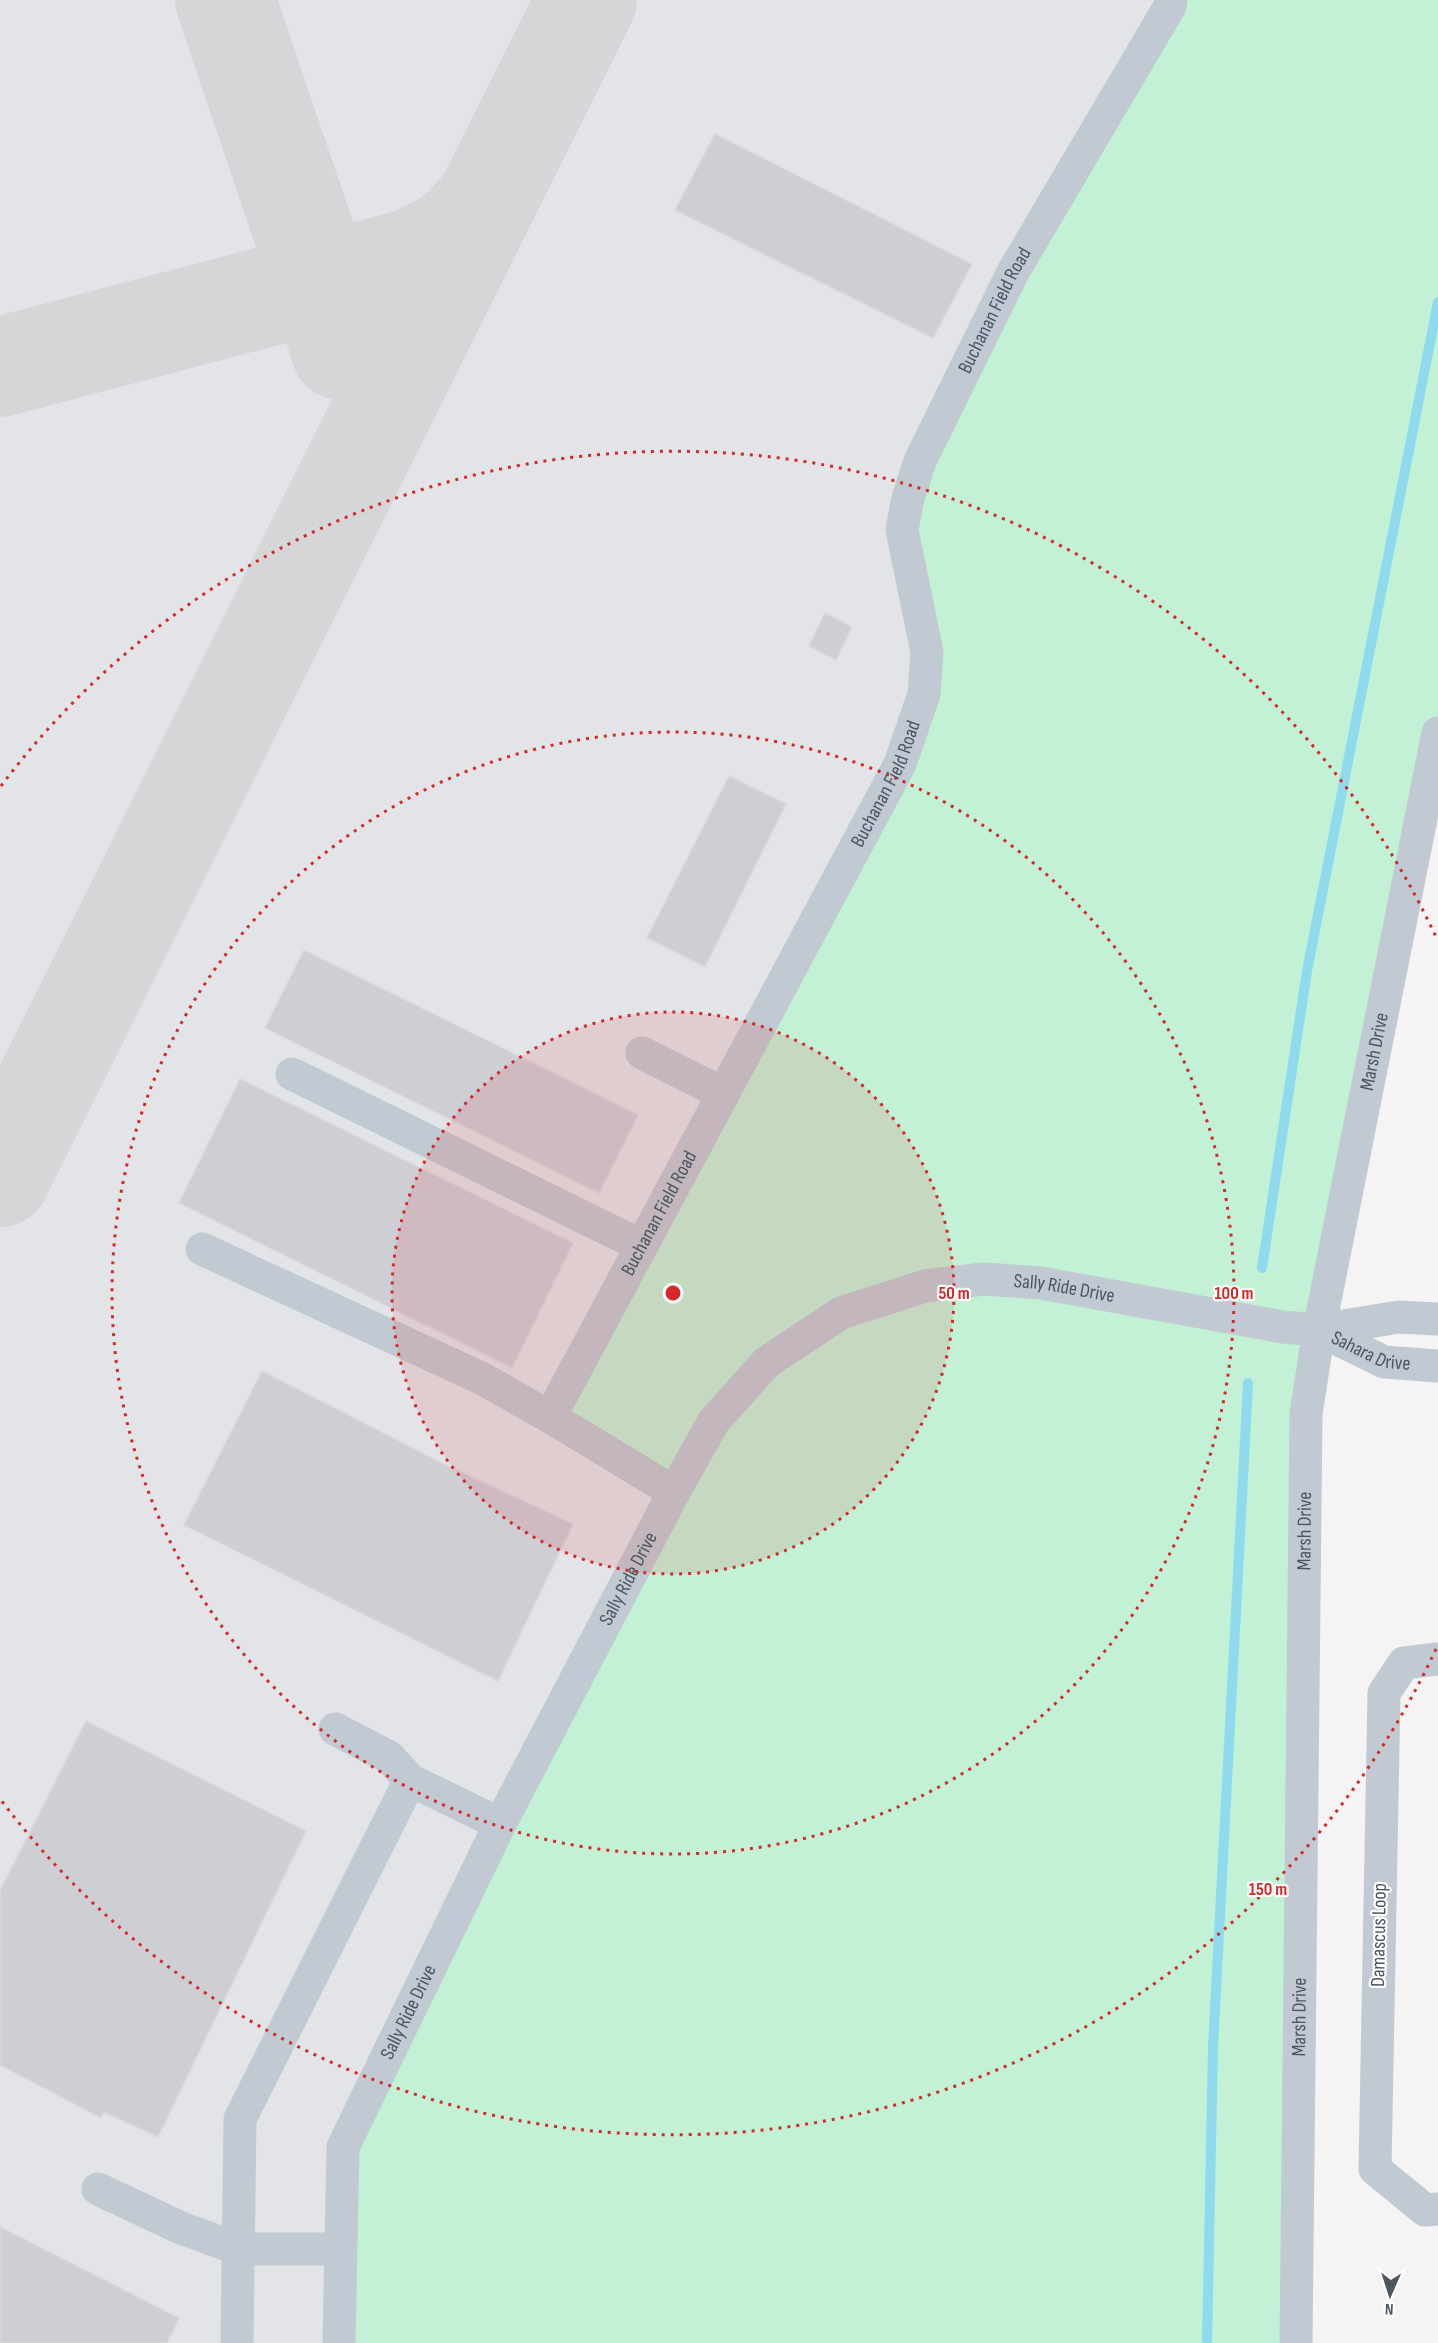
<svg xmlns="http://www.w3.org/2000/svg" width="1438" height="2343" viewBox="0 0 1438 2343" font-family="'Sofia Sans Condensed',sans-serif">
	<rect width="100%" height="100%" fill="#f5f3f3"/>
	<!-- airport -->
	<path fill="#e2e4e7" d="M0 0H1171L927 652 674 1492 339 2343H0Z"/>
	<!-- green -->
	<path fill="#c3f1d5" d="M1171 0H1438V733L1319 1330 1296 2343H339L343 2147 674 1492 550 1417 924 694 908 498Z"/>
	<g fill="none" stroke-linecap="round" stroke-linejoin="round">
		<!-- stream -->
		<g stroke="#90daee" stroke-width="10">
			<path d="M1262 1268 1307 971 1438 302"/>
			<path d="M1207 2343 1213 2047 1248 1383"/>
		</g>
		<!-- taxiway -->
		<g stroke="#d5d6d8" stroke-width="100">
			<path d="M225 0 321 283 341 350"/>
			<path d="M0 367 409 259C447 243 462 233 487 200"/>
			<path d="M0 1177 587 0"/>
		</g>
	</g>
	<!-- building -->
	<g fill="#cdcfd5" stroke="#d7d9de" stroke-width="1.5">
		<path d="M715 134 972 264 933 338 675 210Z"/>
		<path d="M825 613 852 627 836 660 809 646Z"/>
		<path d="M729 776 786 804 705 967 647 938Z"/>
		<path d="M304 950 638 1115 599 1193 265 1028Z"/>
		<path d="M240 1079 573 1243 512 1368 179 1203Z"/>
		<path d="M262 1371 442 1463 573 1524 498 1681 184 1525Z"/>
		<path d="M86 1721 306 1831 158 2137 104 2112 101 2118 0 2065V1891Z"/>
		<path d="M0 2227 179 2318 167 2343H0Z"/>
	</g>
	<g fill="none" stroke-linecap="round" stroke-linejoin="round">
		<!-- minor -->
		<g stroke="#c1cad2" stroke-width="33">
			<path d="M642 1053 722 1093"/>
			<path d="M292 1074 640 1245"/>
			<path d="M202 1249 483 1379 550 1417"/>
			<path id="s1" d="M1319 1330 1384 1362 1438 1366"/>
			<path id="s2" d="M674 1492 550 1417 900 764 924 694 927 652 902 530 908 498 920 461 1013 272 1170 6 1171 0"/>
			<path d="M1438 1659 1404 1663 1384 1693 1375 2169 1425 2210 1438 2209"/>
			<path d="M335 1729 389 1757 410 1780 500 1824"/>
			<path d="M98 2189 181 2228 239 2249H340"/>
			<path d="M237 2343 240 2119 410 1780"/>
			<path id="s3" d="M339 2343 343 2147 500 1824 674 1492 714 1421 767 1362 841 1313 925 1286 984 1279 1041 1283 1283 1327 1319 1330 1399 1317 1438 1319"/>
			<path id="s4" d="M1296 2343 1306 1414 1319 1330 1438 733"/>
		</g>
	</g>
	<!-- distance rings -->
	<circle cx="673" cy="1293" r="281" fill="#d62828" fill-opacity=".12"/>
	<g fill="none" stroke="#d62828" stroke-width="3" stroke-dasharray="3 6">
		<circle cx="673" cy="1293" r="281"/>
		<circle cx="673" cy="1293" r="561"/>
		<path d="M1436 1649A842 842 0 0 1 1 1800M1 786A842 842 0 0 1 1436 937"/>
	</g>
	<g text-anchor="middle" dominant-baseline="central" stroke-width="4.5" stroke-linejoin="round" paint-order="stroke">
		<!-- street labels -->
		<g font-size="20" fill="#4a5661" stroke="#fff">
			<text stroke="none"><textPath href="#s2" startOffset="1366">Buchanan Field Road</textPath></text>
			<text stroke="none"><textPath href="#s2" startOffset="862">Buchanan Field Road</textPath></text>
			<text stroke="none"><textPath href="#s4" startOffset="1298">Marsh Drive</textPath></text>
			<text stroke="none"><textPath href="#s2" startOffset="376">Buchanan Field Road</textPath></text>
			<text stroke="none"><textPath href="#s3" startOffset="1408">Sally Ride Drive</textPath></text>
			<text stroke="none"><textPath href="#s1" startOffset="57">Sahara Drive</textPath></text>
			<text stroke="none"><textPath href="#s4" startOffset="812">Marsh Drive</textPath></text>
			<text stroke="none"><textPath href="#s3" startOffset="832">Sally Ride Drive</textPath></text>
			<text transform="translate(1379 1935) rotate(-89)">Damascus Loop</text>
			<text stroke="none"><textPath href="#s3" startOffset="346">Sally Ride Drive</textPath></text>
			<text stroke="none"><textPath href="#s4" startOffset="326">Marsh Drive</textPath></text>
		</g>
	</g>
	<circle cx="673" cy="1293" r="9" fill="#d62828" stroke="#fff" stroke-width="3"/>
	<g font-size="18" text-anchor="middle" font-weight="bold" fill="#d62828" stroke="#fff" stroke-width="4.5" stroke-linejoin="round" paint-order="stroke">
		<text x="954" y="1299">50 m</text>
		<text x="1234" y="1299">100 m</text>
		<text x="1268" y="1895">150 m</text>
	</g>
	<!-- north arrow -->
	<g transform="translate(1390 2295) rotate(183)" stroke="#ffffff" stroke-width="4.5" paint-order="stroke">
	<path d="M0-4.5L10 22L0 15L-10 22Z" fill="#4a5661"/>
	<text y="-9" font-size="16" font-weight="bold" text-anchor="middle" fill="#4a5661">N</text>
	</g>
</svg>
